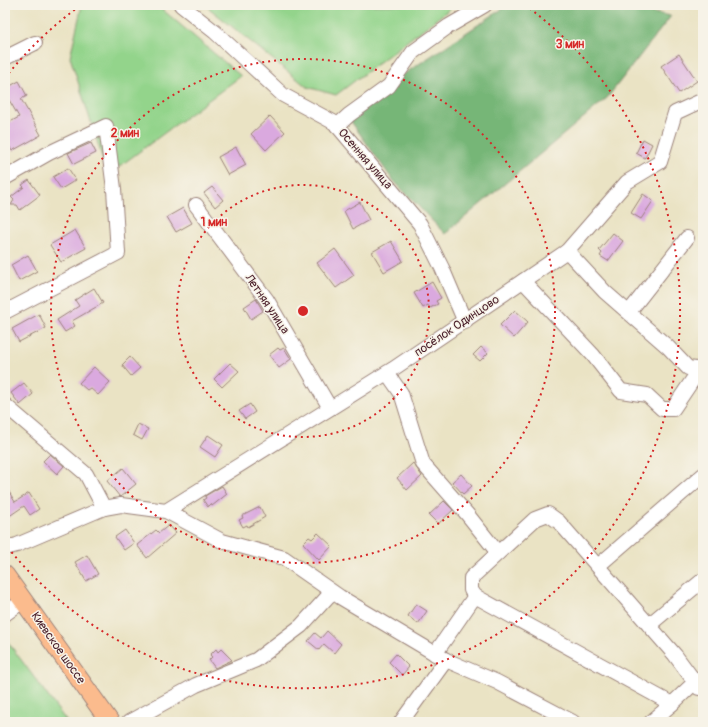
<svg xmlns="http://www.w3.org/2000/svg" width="708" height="727" viewBox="0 0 708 727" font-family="Pangolin,sans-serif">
	<rect width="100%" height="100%" fill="#f7f3e8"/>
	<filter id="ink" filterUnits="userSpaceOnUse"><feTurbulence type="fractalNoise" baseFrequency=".025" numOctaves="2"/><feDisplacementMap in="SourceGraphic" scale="8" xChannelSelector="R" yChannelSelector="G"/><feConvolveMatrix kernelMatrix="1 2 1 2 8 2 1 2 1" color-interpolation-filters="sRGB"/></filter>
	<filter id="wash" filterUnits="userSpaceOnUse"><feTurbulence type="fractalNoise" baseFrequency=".012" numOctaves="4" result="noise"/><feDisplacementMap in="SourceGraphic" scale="16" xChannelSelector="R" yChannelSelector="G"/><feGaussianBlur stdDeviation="0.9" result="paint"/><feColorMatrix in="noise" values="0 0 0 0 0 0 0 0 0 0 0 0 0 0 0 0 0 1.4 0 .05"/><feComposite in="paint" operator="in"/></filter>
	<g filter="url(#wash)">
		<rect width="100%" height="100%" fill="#eae3c4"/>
		<!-- green -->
		<g fill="#93d48b" stroke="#6e7a5b">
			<path d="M82 5H157L241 76 108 175 70 57Z"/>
			<path d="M205 5H455L336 95 307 87Z"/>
			<path d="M5 638 67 722H5Z"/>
		</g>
		<!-- forest -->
		<path fill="#76b677" stroke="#606a51" d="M508 5H611L671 16 607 98 445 234 392 179 345 113Z"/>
		<g id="blocks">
			<!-- building -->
			<g fill="#daa9df">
				<path d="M679 54 697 81 679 93 661 66Z"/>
				<path d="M19 81 27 96 21 99 41 135 12 151 5 139V125L19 117 5 93V89Z"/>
				<path d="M270 116 285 132 266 150 251 134Z"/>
				<path d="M643 139 652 144 645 158 636 153Z"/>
				<path d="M91 143 96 153 74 164 68 153Z"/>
				<path d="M236 147 246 165 228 175 218 157Z"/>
				<path d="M68 168 76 180 61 189 53 177Z"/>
				<path d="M29 180 40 195 20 210 17 205H11L14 200 11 197 24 187 22 185Z"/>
				<path d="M212 187 223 200 215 207 204 193Z"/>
				<path d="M643 194 653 201 641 219 631 213Z"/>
				<path d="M360 202 369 220 353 229 344 211Z"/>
				<path d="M183 208 192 223 176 232 167 217Z"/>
				<path d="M75 230 86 248 61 262 50 245Z"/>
				<path d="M613 233 623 241 608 261 600 256 602 253 599 250Z"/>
				<path d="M391 241 403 261 384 272 372 252Z"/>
				<path d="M335 249 354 275 336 288 317 263Z"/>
				<path d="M28 255 37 271 19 281 11 265Z"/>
				<path d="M432 282 441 298 436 301 438 304 430 308 428 305 423 308 414 293Z"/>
				<path d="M94 288 103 303 72 321 75 326 65 332 57 320 79 306 75 300Z"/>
				<path d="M256 299 263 311 251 319 244 307Z"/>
				<path d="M515 310 528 322 514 338 500 325Z"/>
				<path d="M39 314 46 328 19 342 12 329Z"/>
				<path d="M481 347 488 353 480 361 473 355Z"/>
				<path d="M278 348 280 350 284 348 291 359 279 368 269 355Z"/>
				<path d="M130 357 140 368 131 376 122 365Z"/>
				<path d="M230 363 239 371 222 387 214 379Z"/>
				<path d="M94 367 110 382 98 395 90 388 87 390 79 383Z"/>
				<path d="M24 383 33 394 20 405 11 393Z"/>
				<path d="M250 404 255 412 245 419 239 411Z"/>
				<path d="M138 424 148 429 142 440 133 435Z"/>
				<path d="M208 435 223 445 215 457 200 447Z"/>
				<path d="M50 454 64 466 57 474 43 461Z"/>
				<path d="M413 463 422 476 407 490 397 478Z"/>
				<path d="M123 468 136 484 120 497 107 481Z"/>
				<path d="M461 474 472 486 463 494 452 482Z"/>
				<path d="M5 485 15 502 29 493 39 509 30 515 24 506 5 519Z"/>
				<path d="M222 486 227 494 212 506 211 504 208 507 203 500 206 498 205 496Z"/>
				<path d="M444 501 453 510 438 524 429 515Z"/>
				<path d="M260 507 265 517 248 527 247 525 243 527 239 520 243 518 242 516Z"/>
				<path d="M169 525 176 533 147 558 137 545 156 530 159 533Z"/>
				<path d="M125 530 134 543 124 550 115 537Z"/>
				<path d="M318 533 332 546 319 560 303 543 309 537 312 539Z"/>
				<path d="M87 555 98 574 86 581 75 562Z"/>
				<path d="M416 604 427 611 418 624 408 616Z"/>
				<path d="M327 631 341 644 334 653 324 644 319 650 308 641 315 633 321 638Z"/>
				<path d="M216 649 218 652 221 649 232 660 215 668 209 660 212 657 210 655Z"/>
				<path d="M396 654 409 667 402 675 389 662Z"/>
			</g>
		</g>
	</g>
	<g filter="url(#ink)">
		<use href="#blocks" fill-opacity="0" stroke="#9a8178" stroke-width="1"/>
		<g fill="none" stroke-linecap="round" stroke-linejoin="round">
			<!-- minor casing -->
			<g stroke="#9a8178" stroke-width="16">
				<g id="minor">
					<path d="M181 5 215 32 283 95 335 123 420 224 442 268 465 322"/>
					<path d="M5 58 35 43"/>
					<path d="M337 126 349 115 389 86 413 52 449 26 485 5"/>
					<path d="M5 178 49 153 106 126 114 189 118 253 5 312"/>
					<path d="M196 205 267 300 330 408"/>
					<path d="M567 251 605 292 668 347 688 368 703 370"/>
					<path d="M523 281 593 355 621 391 647 395 662 409H673L700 369"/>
					<path d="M629 312 687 238"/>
					<path d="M387 373 401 393 423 464 467 514 498 553"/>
					<path d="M5 405 86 474 104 508"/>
					<path d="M166 511 222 541 284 558 340 597 446 660 497 682 573 722"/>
					<path d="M5 548 17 545 104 508 121 505 166 511 393 369 567 251 627 182 660 162 675 113 703 100"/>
					<path d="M598 566 703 475"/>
					<path d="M5 614 24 600"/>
					<path d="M649 625 703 580"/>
					<path d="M435 654 475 596"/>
					<path d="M672 704 475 596 471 590V578L535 519 548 514 559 522 675 655 695 682"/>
					<path d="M129 722 196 685 256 660 301 626 332 592"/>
					<path d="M401 722 446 660"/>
					<path d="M651 722 672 704 695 682 699 688 700 687"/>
				</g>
			</g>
			<!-- major casing -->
			<g stroke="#9a8178" stroke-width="20">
				<path id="major" d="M5 575 110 722"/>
			</g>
			<!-- minor -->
			<use href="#minor" stroke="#fff" stroke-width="14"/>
			<!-- major -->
			<use href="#major" stroke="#fbbb8d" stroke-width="18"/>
		</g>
	</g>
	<!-- distance rings -->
	<g fill="none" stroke="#d62828" stroke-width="2" stroke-dasharray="2 4">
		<circle cx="303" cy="311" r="126"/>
		<circle cx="303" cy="311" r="252"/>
		<path d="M5 78A378 378 0 0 1 81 5M525 5A378 378 0 1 1 5 544"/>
	</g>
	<g text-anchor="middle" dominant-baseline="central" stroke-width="3" stroke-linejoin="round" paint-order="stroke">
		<!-- street labels -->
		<g font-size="12" fill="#4a1f2b" stroke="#f7f3e8">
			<text transform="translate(365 159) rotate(49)">Осенняя улица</text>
			<text transform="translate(267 304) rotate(56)">Летняя улица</text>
			<text transform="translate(457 326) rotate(-34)">посёлок Одинцово</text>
			<text transform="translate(58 648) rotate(55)">Киевское шоссе</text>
		</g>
	</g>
	<circle cx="303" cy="311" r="6" fill="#d62828" stroke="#f7f3e8" stroke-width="2"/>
	<g font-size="12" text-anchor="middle" font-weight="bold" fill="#d62828" stroke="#f7f3e8" stroke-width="3" stroke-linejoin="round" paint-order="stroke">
		<text x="570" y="48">3 мин</text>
		<text x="125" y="137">2 мин</text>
		<text x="214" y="226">1 мин</text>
	</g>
	<!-- margin -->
	<rect width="708" height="727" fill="none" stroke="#f7f3e8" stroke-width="20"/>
</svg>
